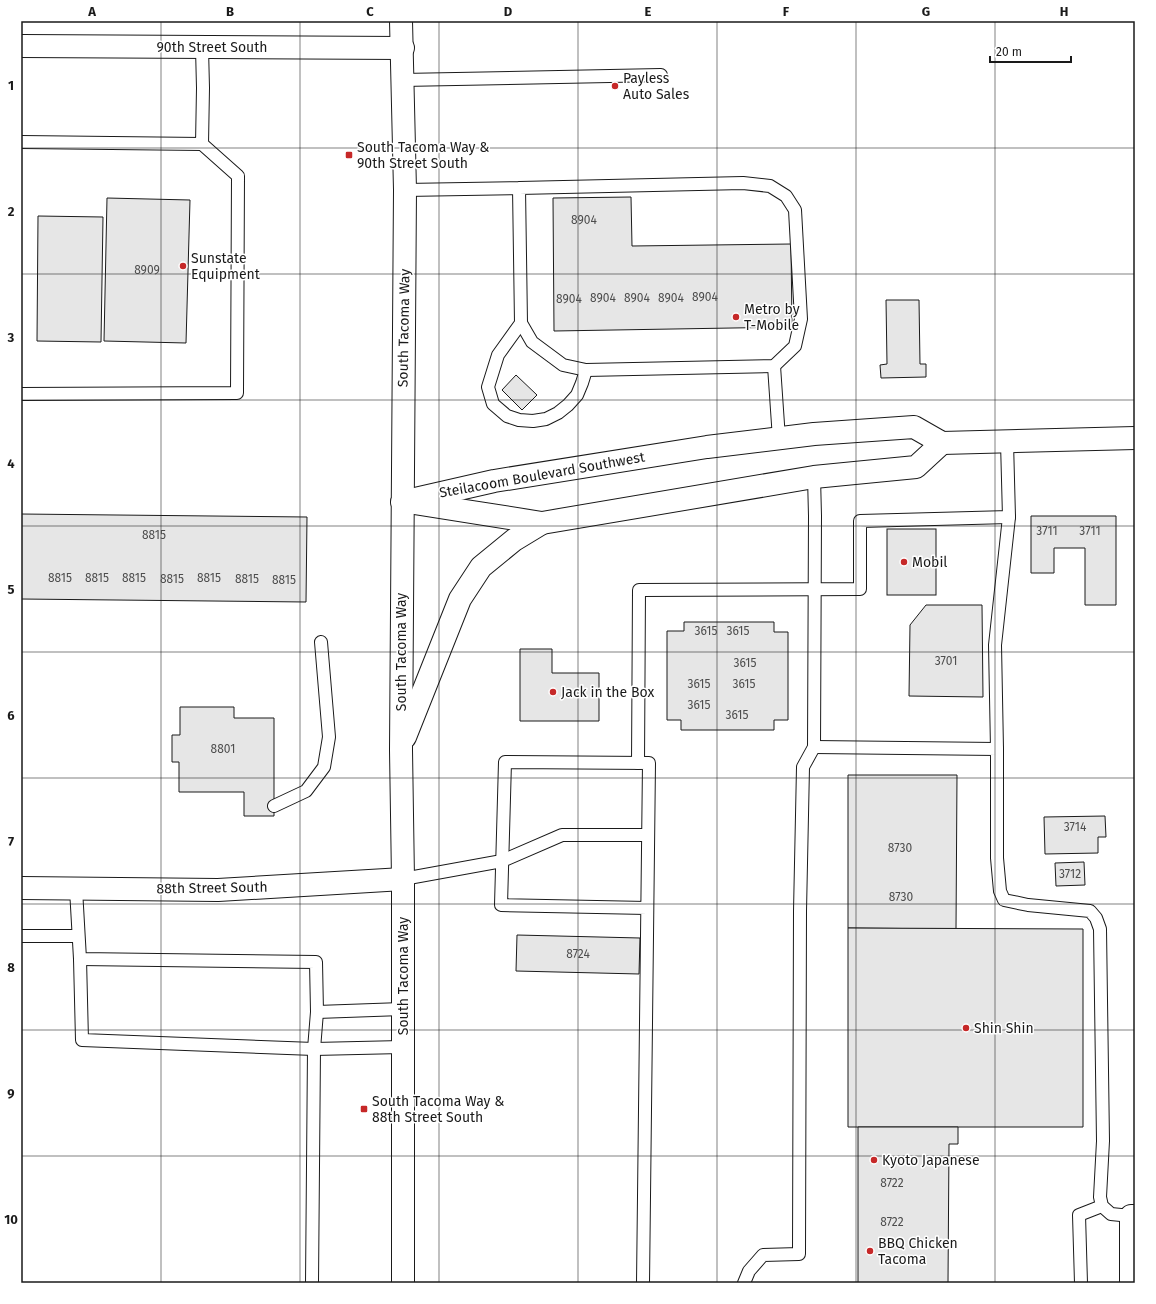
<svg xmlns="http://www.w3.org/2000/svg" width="1156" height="1304" viewBox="0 0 1156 1304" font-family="'Fira Sans',sans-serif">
	<rect width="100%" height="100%" fill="#fff"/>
	<!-- building -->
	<g fill="#e6e6e6" stroke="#1a1a1a">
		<path d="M631 197 632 246 791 244 792 327 554 331 553 198Z"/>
		<path d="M107 198 190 200 186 343 104 341Z"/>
		<path d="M38 216 103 217 101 342 37 341Z"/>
		<path d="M886 300H919L920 364H926V377L881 378 880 365 887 364Z"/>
		<path d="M516 375 537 395 522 410 502 390Z"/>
		<path d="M21 514 307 517 306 602 21 599Z"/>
		<path d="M1031 516H1116V605H1085V548H1054V573H1031Z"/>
		<rect x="887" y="529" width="49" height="66"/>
		<path d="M926 605H982L983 697 909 696 910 625Z"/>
		<path d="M684 622H774V632H788V720H774V730H681V720H667V631H684Z"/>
		<path d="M520 649H552V673H599V721H520Z"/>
		<path d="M180 707H234V718H274V816H244V792H179V762H172V735H180Z"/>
		<path d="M848 775H957L956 929 848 928Z"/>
		<path d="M1105 816 1106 837H1098V853L1045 854 1044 817Z"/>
		<path d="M1084 862 1085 885 1056 886 1055 863Z"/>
		<path d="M848 928 1083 929V1127H848Z"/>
		<path d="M517 935 640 938 639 974 516 971Z"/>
		<path d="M858 1127H958V1144H949L948 1283H858Z"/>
	</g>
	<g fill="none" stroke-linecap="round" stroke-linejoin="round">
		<!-- lane casing -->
		<g stroke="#1a1a1a" stroke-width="14">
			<g id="lane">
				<path d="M402 80 661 75"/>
				<path d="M21 142 202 144 203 88 202 48"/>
				<path d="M405 190 519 188 521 323 532 342 563 365 586 370 774 366 795 346 801 319 795 210 786 196 770 186 743 183 519 188"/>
				<path d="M521 323 498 355 488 387 493 404 507 416 519 420 533 421 546 419 558 413 568 405 577 395 582 383 586 370"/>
				<path d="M774 366 779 439"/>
				<path d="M21 394 237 393 238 176 202 144"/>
				<path d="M814 747 997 749V858L1000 891 1004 900 1028 905 1090 911 1096 918 1100 929 1103 1141 1100 1197 1102 1206 1111 1214 1131 1216"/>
				<path d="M997 749 995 645 1009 517"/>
				<path d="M638 763 639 590 860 589V521L1009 517 1007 442"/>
				<path d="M274 806 306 791 324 767 329 737 321 642"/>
				<path d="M403 879 502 861 562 835H648"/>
				<path d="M76 889 80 959 316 962 317 1012 314 1049 312 1283"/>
				<path d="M21 936H78"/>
				<path d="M80 959 82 1040 314 1049 402 1047"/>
				<path d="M317 1012 402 1009"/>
				<path d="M643 1283 649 763 505 762 501 905 647 908"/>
				<path d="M744 1283 749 1271 763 1255 799 1254 800 911 803 767 814 747 815 516 814 477"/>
				<path d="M1081 1283 1079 1215 1102 1206"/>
			</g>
		</g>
		<!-- street casing -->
		<g stroke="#1a1a1a" stroke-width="24">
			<g id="street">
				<path d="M21 46 403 48"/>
				<path d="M21 888 218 890 403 879"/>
				<path d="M1131 1283V1216H1135"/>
			</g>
		</g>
		<!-- secondary casing -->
		<g stroke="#1a1a1a" stroke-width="24">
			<g id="secondary">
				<path d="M402 502 494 481 707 447 814 434 914 427 942 443 1135 438"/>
				<path d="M414 503 542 523 814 477 916 467 942 443"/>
			</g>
		</g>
		<!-- primary casing -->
		<g stroke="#1a1a1a" stroke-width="24">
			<g id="primary">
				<path d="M401 21 405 190 401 750 403 879V1283"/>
				<path d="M405 737 460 599 481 567 514 540 542 523"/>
			</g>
		</g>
		<!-- lane -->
		<use href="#lane" stroke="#fff" stroke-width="12"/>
		<!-- street -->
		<use href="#street" stroke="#fff" stroke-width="22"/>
		<!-- secondary -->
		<use href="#secondary" stroke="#fff" stroke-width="22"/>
		<!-- primary -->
		<use href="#primary" stroke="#fff" stroke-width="22"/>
	</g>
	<!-- grid -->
	<path fill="none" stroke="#1a1a1a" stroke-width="1" stroke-opacity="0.55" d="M161 21V1283M300 21V1283M439 21V1283M578 21V1283M717 21V1283M856 21V1283M995 21V1283M21 148H1135M21 274H1135M21 400H1135M21 526H1135M21 652H1135M21 778H1135M21 904H1135M21 1030H1135M21 1156H1135"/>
	<!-- markers -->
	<g fill="#c62828" stroke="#fff" stroke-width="1.5">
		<circle cx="615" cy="86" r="4"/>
		<rect x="345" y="151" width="8" height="8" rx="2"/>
		<circle cx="183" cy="266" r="4"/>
		<circle cx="736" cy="317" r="4"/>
		<circle cx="904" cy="562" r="4"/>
		<circle cx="553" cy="692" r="4"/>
		<circle cx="966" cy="1028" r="4"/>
		<rect x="360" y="1105" width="8" height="8" rx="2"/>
		<circle cx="874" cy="1160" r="4"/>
		<circle cx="870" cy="1251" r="4"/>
	</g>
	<g text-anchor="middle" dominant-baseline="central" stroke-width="3" stroke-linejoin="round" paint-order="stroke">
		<!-- number labels -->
		<g font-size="12" fill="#4d4d4d">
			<text x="584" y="220">8904</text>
			<text x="147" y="270">8909</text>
			<text x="705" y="297">8904</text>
			<text x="603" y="298">8904</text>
			<text x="637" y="298">8904</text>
			<text x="671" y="298">8904</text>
			<text x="569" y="299">8904</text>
			<text x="1047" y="531">3711</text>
			<text x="1090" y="531">3711</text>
			<text x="154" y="535">8815</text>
			<text x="60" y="578">8815</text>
			<text x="97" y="578">8815</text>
			<text x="134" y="578">8815</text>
			<text x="209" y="578">8815</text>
			<text x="172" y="579">8815</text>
			<text x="247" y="579">8815</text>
			<text x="284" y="580">8815</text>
			<text x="706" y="631">3615</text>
			<text x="738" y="631">3615</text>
			<text x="946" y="661">3701</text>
			<text x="745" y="663">3615</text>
			<text x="699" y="684">3615</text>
			<text x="744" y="684">3615</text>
			<text x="699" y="705">3615</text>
			<text x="737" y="715">3615</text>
			<text x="223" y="749">8801</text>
			<text x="1075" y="827">3714</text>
			<text x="900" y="848">8730</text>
			<text x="1070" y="874">3712</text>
			<text x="901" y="897">8730</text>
			<text x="578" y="954">8724</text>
			<text x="892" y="1183">8722</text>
			<text x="892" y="1222">8722</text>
		</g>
		<!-- street labels -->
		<g font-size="14" fill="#1a1a1a" stroke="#fff">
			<text x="212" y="47">90th Street South</text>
			<text transform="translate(404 328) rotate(-89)">South Tacoma Way</text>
			<text transform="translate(542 475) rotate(-10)">Steilacoom Boulevard Southwest</text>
			<text transform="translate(401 652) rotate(-90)">South Tacoma Way</text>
			<text transform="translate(212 888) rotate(-1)">88th Street South</text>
			<text transform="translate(403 976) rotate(-90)">South Tacoma Way</text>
		</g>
		<!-- poi labels -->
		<g font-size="14" fill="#1a1a1a" stroke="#fff" text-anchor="start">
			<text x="623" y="78">Payless<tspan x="623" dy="16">Auto Sales</tspan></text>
			<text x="357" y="147">South Tacoma Way &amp;<tspan x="357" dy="16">90th Street South</tspan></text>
			<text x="191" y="258">Sunstate<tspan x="191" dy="16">Equipment</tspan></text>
			<text x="744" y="309">Metro by<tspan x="744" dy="16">T-Mobile</tspan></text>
			<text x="912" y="562">Mobil</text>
			<text x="561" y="692">Jack in the Box</text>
			<text x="974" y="1028">Shin Shin</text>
			<text x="372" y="1101">South Tacoma Way &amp;<tspan x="372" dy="16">88th Street South</tspan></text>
			<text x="882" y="1160">Kyoto Japanese</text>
			<text x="878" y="1243">BBQ Chicken<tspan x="878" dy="16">Tacoma</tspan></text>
		</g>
	</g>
	<!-- border -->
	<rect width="1156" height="1304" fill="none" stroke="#ffffff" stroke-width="44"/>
	<!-- scale -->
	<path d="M990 56v6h81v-6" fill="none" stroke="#1a1a1a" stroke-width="2"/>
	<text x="996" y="56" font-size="12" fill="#1a1a1a" stroke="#ffffff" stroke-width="3" paint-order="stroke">20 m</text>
	<rect x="22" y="22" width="1112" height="1260" fill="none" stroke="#1a1a1a" stroke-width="1.5"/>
	<g font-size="13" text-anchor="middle" font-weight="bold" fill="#1a1a1a">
		<text x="92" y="16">A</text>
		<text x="230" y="16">B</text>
		<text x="370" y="16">C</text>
		<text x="508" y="16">D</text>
		<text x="648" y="16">E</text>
		<text x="786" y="16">F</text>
		<text x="926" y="16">G</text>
		<text x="1064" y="16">H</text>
		<text x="11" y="90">1</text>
		<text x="11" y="216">2</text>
		<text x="11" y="342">3</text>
		<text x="11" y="468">4</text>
		<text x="11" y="594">5</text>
		<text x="11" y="720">6</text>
		<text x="11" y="846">7</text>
		<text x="11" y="972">8</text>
		<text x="11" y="1098">9</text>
		<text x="11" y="1224">10</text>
	</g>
</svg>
